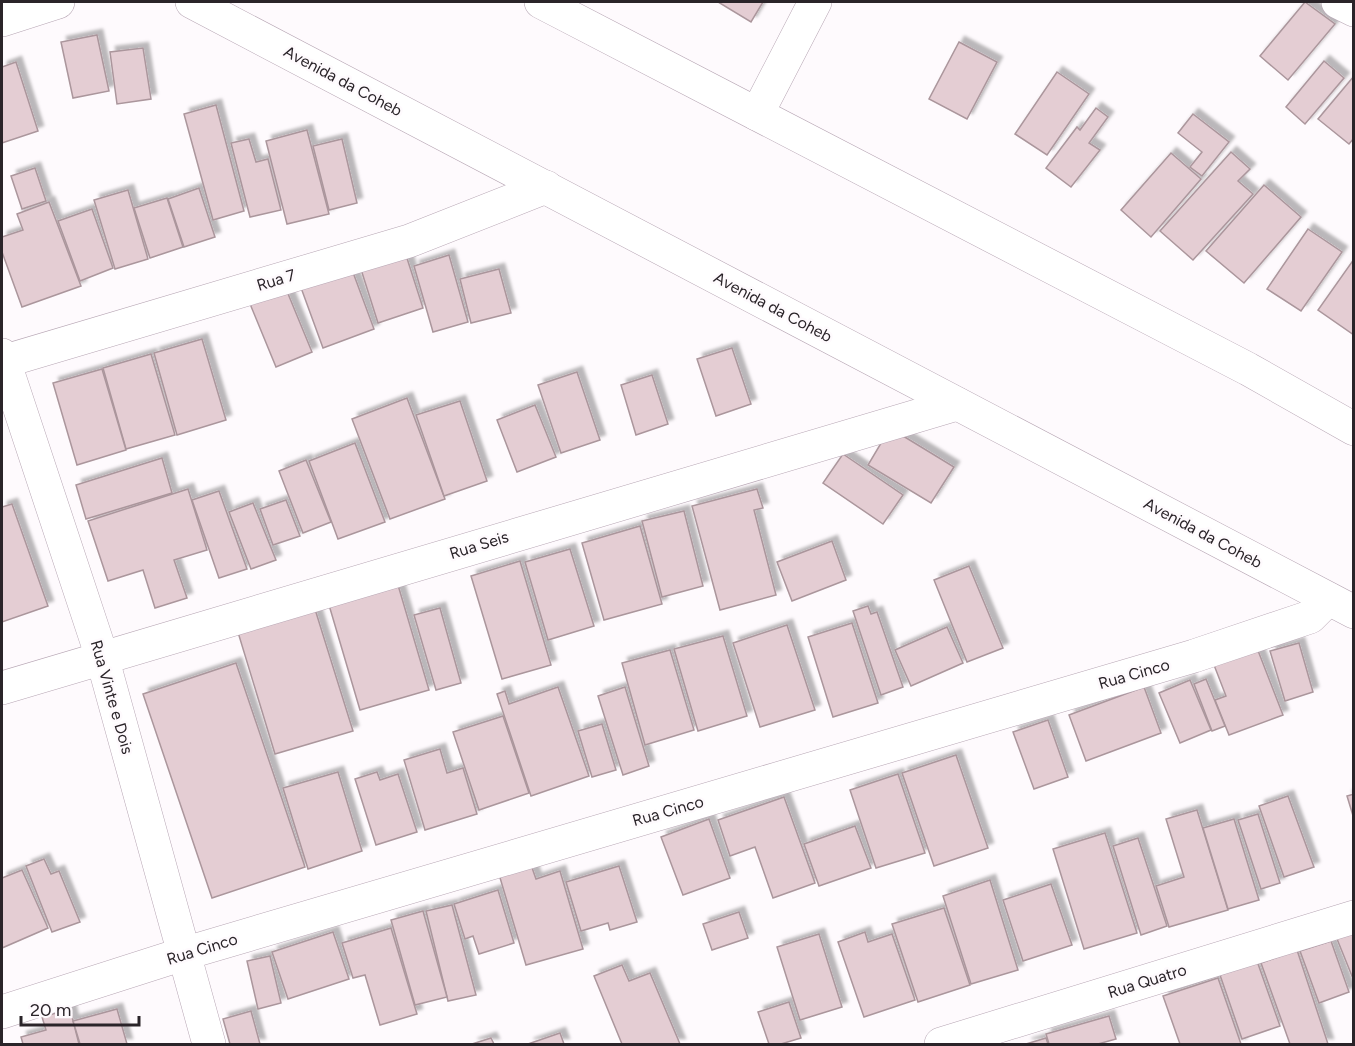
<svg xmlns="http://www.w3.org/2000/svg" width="1355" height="1046" viewBox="0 0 1355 1046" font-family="Figtree,sans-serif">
	<defs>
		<filter id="shadow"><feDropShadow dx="5.5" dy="-5.5" stdDeviation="1.5" flood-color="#0004"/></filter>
	</defs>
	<rect width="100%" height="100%" fill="#fefafd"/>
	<!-- building -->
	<g fill="#e4cdd3" stroke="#ab969c" stroke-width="1.5" filter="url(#shadow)">
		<path d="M718 2H763L751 22Z"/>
		<path d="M1305 2 1335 24 1288 80 1260 56Z"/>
		<path d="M97 35 109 91 73 98 61 42Z"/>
		<path d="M959 42 997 62 967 119 929 99Z"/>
		<path d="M143 48 151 99 117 104 110 52Z"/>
		<path d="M1324 61 1344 78 1305 124 1286 107Z"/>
		<path d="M16 62 38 131 2 143V67Z"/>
		<path d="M1057 72 1089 94 1047 155 1015 134Z"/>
		<path d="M1354 76V138L1349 144 1318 119Z"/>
		<path d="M216 105 244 211 213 220 184 114Z"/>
		<path d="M1096 108 1108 117 1089 143 1100 150 1071 187 1046 168 1077 127 1080 130Z"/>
		<path d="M1193 114 1229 142 1202 176 1190 167 1202 152 1178 133Z"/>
		<path d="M307 130 329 214 287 224 266 141Z"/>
		<path d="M249 139 256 162 268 159 281 210 250 217 231 143Z"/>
		<path d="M342 139 357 203 329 210 313 146Z"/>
		<path d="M1231 152 1250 169 1238 181 1253 194 1193 260 1160 231Z"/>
		<path d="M1171 153 1201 179 1151 237 1121 210Z"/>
		<path d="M35 168 46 201 22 209 11 176Z"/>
		<path d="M1264 185 1301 217 1244 283 1206 251Z"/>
		<path d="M199 188 215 237 184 247 168 199Z"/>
		<path d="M128 190 148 259 115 269 94 200Z"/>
		<path d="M167 198 183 247 150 258 134 208Z"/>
		<path d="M49 202 81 286 22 307 2 252V237L23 230 17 214Z"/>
		<path d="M92 209 113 268 80 281 58 221Z"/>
		<path d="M1308 229 1342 252 1301 311 1267 289Z"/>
		<path d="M404 249 423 308 378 323 359 263Z"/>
		<path d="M449 255 468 322 433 332 414 266Z"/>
		<path d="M1354 259V335L1318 310Z"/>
		<path d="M351 267 374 329 323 348 300 285Z"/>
		<path d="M499 269 511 313 471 323 460 279Z"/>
		<path d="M284 284 312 352 276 367 248 299Z"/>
		<path d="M202 339 226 420 177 435 154 353Z"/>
		<path d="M732 348 751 404 716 416 697 359Z"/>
		<path d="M151 354 175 435 126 449 103 368Z"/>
		<path d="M102 369 126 450 77 465 53 383Z"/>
		<path d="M577 372 600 440 561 453 538 385Z"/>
		<path d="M652 375 668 424 636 435 621 385Z"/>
		<path d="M407 398 445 499 390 519 352 419Z"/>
		<path d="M460 401 487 481 444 496 416 415Z"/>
		<path d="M535 405 556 457 517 472 497 420Z"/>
		<path d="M890 428 954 467 931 503 868 465Z"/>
		<path d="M355 443 385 522 338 539 309 461Z"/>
		<path d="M843 454 903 495 883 524 823 483Z"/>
		<path d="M162 458 172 493 86 519 76 485Z"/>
		<path d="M306 460 331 522 303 533 279 471Z"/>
		<path d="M188 489 207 550 174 560 187 598 155 608 143 570 108 581 88 521Z"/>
		<path d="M757 489 763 508 754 510 776 595 720 610 692 506Z"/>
		<path d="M219 491 247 569 219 578 192 500Z"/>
		<path d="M286 500 300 536 273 545 260 509Z"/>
		<path d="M253 503 276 560 251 569 229 512Z"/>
		<path d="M12 504 48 606 2 622V507Z"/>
		<path d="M684 511 703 586 662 597 642 521Z"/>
		<path d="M640 526 662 604 604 620 582 543Z"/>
		<path d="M832 541 846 580 792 601 777 562Z"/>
		<path d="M570 549 594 626 548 640 525 562Z"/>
		<path d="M520 561 551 665 502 679 471 576Z"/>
		<path d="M969 566 1003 648 967 662 934 580Z"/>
		<path d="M398 585 429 690 360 710 329 605Z"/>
		<path d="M314 606 353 731 275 754 237 629Z"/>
		<path d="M868 606 871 614 877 612 903 687 881 695 853 611Z"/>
		<path d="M440 608 461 683 436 690 414 615Z"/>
		<path d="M852 623 878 703 833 717 808 637Z"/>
		<path d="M787 625 815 710 760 727 733 643Z"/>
		<path d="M947 627 963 663 911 686 895 650Z"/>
		<path d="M723 636 747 716 698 731 674 649Z"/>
		<path d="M1299 643 1313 692 1285 701 1270 651Z"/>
		<path d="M1257 648 1283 715 1229 735 1215 700 1226 696 1214 665Z"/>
		<path d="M670 650 694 730 645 745 622 663Z"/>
		<path d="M236 663 305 867 212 898 143 694Z"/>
		<path d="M1206 679 1225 726 1212 731 1194 684Z"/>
		<path d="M1190 680 1211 730 1180 743 1159 693Z"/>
		<path d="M558 687 589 776 531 796 497 694 505 691 509 704Z"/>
		<path d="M625 687 649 766 623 775 598 696Z"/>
		<path d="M1144 687 1161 733 1086 761 1069 715Z"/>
		<path d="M503 716 529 793 479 810 453 732Z"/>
		<path d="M1048 720 1068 777 1034 789 1013 732Z"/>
		<path d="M602 724 616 770 592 777 578 731Z"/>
		<path d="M440 749 447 773 463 768 477 814 425 830 404 760Z"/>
		<path d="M956 755 988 848 934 866 902 773Z"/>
		<path d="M338 772 362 851 308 869 283 788Z"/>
		<path d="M377 772 380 780 398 774 417 832 376 845 355 779Z"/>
		<path d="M898 774 925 853 876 868 850 790Z"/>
		<path d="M1354 794V819L1347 796Z"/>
		<path d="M1288 796 1314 867 1284 877 1259 806Z"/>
		<path d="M784 797 815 883 773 898 755 847 730 856 718 820Z"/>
		<path d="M1197 810 1228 910 1169 927 1156 886 1184 877 1166 819Z"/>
		<path d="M1258 814 1280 883 1261 889 1238 820Z"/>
		<path d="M709 819 730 878 683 895 661 837Z"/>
		<path d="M1234 819 1259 900 1228 909 1203 828Z"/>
		<path d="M855 826 871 868 819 886 804 844Z"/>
		<path d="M1105 833 1137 933 1084 949 1053 849Z"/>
		<path d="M1138 838 1167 926 1141 935 1113 846Z"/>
		<path d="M44 859 51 874 59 871 80 922 52 932 26 866Z"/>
		<path d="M530 862 536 879 560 871 583 949 526 965 498 871Z"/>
		<path d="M619 866 637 922 610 930 608 923 581 931 566 882Z"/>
		<path d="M22 870 48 928 2 948V878Z"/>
		<path d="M990 880 1018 970 971 984 943 896Z"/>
		<path d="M1051 884 1072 945 1023 961 1003 900Z"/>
		<path d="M498 890 514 943 479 954 473 936 465 939 454 904Z"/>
		<path d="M452 905 476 995 448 1001 426 911Z"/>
		<path d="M944 908 970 985 918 1002 892 924Z"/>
		<path d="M423 911 447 997 415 1005 391 920Z"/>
		<path d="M739 912 748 938 712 950 703 924Z"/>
		<path d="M1354 927V981L1335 934Z"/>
		<path d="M391 928 417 1014 380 1025 365 975 353 978 342 943Z"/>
		<path d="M333 932 349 979 288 999 272 952Z"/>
		<path d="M865 932 868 942 892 934 915 1000 864 1017 838 942Z"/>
		<path d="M819 934 842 1007 800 1020 777 947Z"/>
		<path d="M1331 941 1349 992 1319 1003 1300 951Z"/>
		<path d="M1297 950 1328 1044H1290L1261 963Z"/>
		<path d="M270 956 281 1003 258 1009 247 961Z"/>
		<path d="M1257 961 1280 1026 1242 1039 1220 975Z"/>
		<path d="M622 965 629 981 650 973 680 1044H622L594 976Z"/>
		<path d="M1218 978 1241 1044H1180L1163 996Z"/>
		<path d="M789 1002 801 1038 781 1044H769L758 1012Z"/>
		<path d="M70 1009 79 1044H23L21 1037 46 1030 42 1017Z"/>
		<path d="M117 1009 127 1044H80L73 1021Z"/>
		<path d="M251 1011 260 1044H230L223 1019Z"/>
		<path d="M1109 1016 1116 1039 1098 1044H1049L1046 1034Z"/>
		<path d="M560 1033 564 1044H528Z"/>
		<path d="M491 1038 494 1044H472Z"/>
		<path d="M1046 1038 1048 1044H1026Z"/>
	</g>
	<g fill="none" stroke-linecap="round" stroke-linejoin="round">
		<!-- street casing -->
		<g stroke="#b7a6b4" stroke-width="34">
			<g id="street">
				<path d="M1338 2 1354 10"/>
				<path d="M2 20 58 2"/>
				<path d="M757 114 815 2"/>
				<path d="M2 355 102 657 209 1044"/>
				<path d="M2 362 409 241 546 187"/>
				<path d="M2 688 957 404"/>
				<path d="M2 1012 183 954 1194 656 1310 617 1328 599"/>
				<path d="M941 1044 1354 917"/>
			</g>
		</g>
		<!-- secondary casing -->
		<g stroke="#b7a6b4" stroke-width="34">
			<g id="secondary">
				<path d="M192 2 1354 612"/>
				<path d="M541 2 1248 369 1354 429"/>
			</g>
		</g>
		<!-- street -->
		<use href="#street" stroke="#fff" stroke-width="33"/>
		<!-- secondary -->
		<use href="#secondary" stroke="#fff" stroke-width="33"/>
	</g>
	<g text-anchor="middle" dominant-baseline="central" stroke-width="5" stroke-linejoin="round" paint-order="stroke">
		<!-- street labels -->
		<g font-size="16" fill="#2a2429" stroke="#fefafd">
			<text transform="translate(343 81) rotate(28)">Avenida da Coheb</text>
			<text transform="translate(276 280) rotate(-17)">Rua 7</text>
			<text transform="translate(773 307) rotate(28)">Avenida da Coheb</text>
			<text transform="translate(1203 533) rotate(28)">Avenida da Coheb</text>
			<text transform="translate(479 545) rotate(-17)">Rua Seis</text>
			<text transform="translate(1134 674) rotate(-16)">Rua Cinco</text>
			<text transform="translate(112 697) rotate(74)">Rua Vinte e Dois</text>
			<text transform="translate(668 811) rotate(-16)">Rua Cinco</text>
			<text transform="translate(202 949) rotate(-17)">Rua Cinco</text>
			<text transform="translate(1147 981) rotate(-17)">Rua Quatro</text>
		</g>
	</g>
	<!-- border -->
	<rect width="1355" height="1046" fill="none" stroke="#2a2429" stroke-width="6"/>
	<!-- scale -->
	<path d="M21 1016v9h118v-9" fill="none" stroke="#2a2429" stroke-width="3"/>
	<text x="30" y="1016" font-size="18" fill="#2a2429" stroke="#fefafd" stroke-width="4.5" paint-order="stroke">20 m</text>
</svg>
